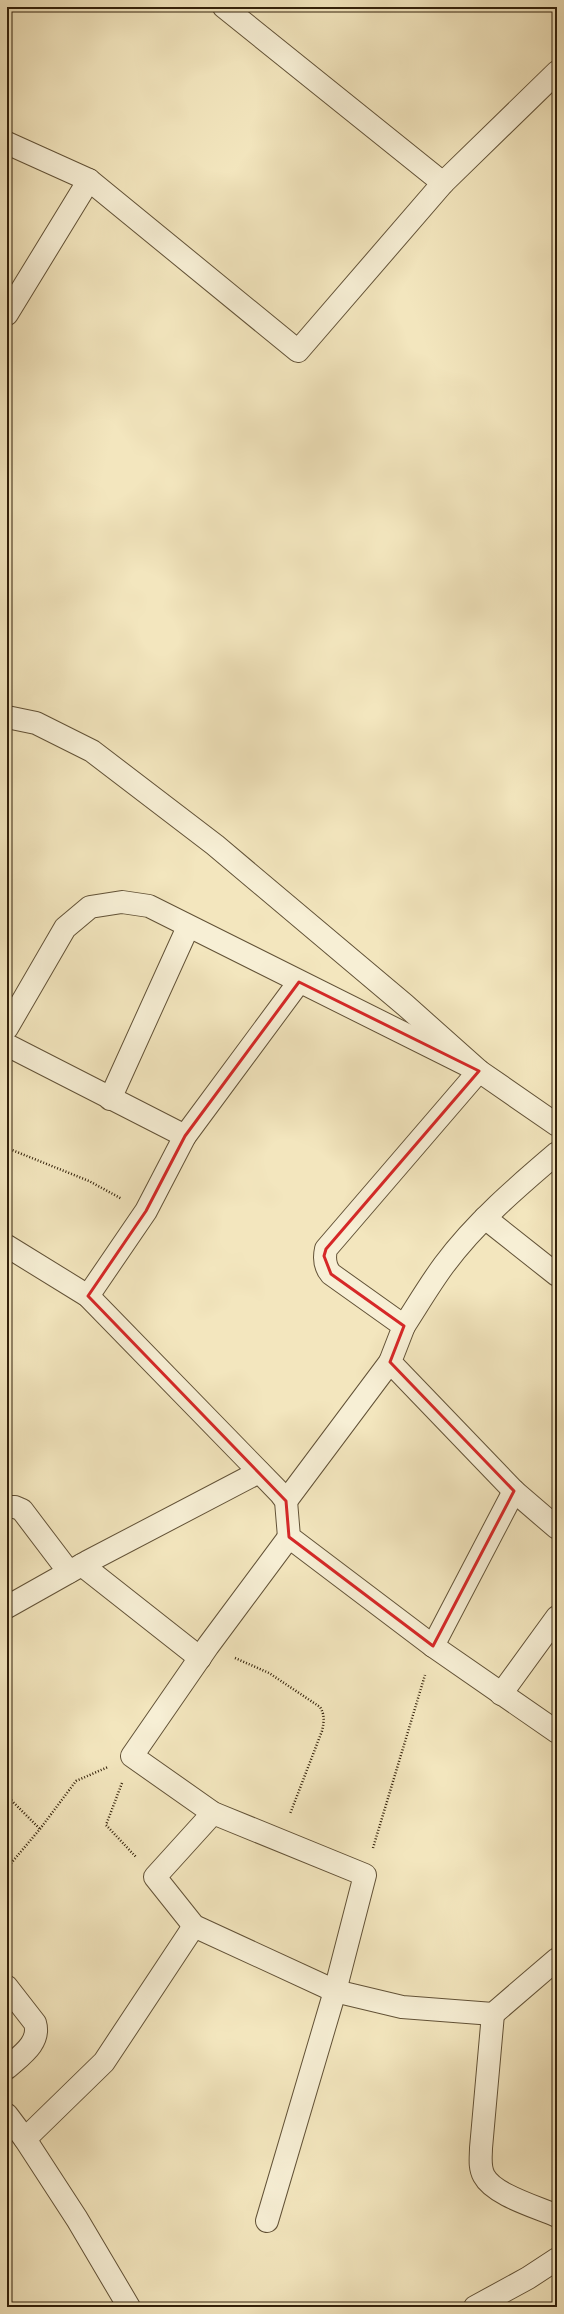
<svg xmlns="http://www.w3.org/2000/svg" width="564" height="2314" viewBox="0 0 564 2314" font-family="'Gentium Book Plus',serif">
	<rect width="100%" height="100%" fill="#f3e6be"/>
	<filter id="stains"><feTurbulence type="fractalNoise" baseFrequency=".005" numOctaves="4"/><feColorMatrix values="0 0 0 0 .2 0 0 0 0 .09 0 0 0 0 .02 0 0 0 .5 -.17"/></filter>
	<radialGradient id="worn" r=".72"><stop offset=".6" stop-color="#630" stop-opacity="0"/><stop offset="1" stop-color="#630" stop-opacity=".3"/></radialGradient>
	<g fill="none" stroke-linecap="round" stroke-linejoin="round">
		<!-- minor casing -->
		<g stroke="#625237" stroke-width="24">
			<g id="minor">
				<path d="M224 7 443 183"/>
				<path d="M7 143 89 180 298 351 443 183 557 72"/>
				<path d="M7 314 89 180"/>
				<path d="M7 717 36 723 92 751 215 845 405 1005 479 1071 557 1125"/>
				<path d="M7 1028 65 928 90 907 122 902 149 906 479 1071 326 1249C324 1258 325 1267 331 1274L404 1326 390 1362 514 1491 557 1528"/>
				<path d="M7 1045 185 1136"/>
				<path d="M110 1099 188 927"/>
				<path d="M485 1218 557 1275"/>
				<path d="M7 1246 88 1296 280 1493 286 1501 289 1537 433 1646 557 1732"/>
				<path d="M88 1296 146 1211 185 1136 299 982"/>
				<path d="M404 1326C417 1306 430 1284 444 1265 476 1222 517 1187 557 1153"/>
				<path d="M286 1501 390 1362"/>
				<path d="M7 1507H15L22 1510 69 1572"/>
				<path d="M82 1565 200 1658"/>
				<path d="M7 1607 87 1562 259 1472"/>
				<path d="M433 1646 514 1491"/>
				<path d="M501 1694 557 1617"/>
				<path d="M213 1813 155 1877 194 1926 335 1991 402 2007 493 2014 557 1959"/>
				<path d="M7 1987 35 2023C41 2043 20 2056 7 2068"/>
				<path d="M493 2014 481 2148C481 2157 479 2167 484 2176 494 2195 537 2207 557 2216"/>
				<path d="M7 2115 25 2139 77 2219 129 2307"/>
				<path d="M25 2139 104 2062 194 1926"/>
				<path d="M267 2221 335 1991 365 1875 213 1813 132 1756 208 1646 289 1537"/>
				<path d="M475 2307 528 2278 557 2259"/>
			</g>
		</g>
		<!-- path -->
		<g stroke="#32200a" stroke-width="2.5" stroke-dasharray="1 2" stroke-linecap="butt">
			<path d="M7 1148 89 1181 122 1199"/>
			<path d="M235 1658 269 1673 320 1707C325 1715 324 1722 322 1731L290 1814"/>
			<path d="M122 1783 106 1825 136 1857"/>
			<path d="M7 1796 40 1829"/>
			<path d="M373 1848 425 1675"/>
			<path d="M7 1868 40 1829 76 1781 108 1767"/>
		</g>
		<!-- minor -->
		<use href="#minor" stroke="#f7efd5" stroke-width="22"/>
	</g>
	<!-- marked area -->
	<path fill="none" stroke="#d62828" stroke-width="3" stroke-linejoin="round" d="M299 982 479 1071 326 1249 324 1256 331 1274 404 1326 390 1362 514 1491 433 1646 289 1537 286 1501 88 1296 146 1211 185 1136Z"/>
	<!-- margin -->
	<rect width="564" height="2314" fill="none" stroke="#f3e6be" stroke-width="24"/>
	<rect x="8" y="8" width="548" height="2298" fill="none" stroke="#32200a" stroke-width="2"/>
	<rect x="12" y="12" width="540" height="2290" fill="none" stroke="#32200a"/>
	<rect width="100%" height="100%" filter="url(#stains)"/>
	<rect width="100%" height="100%" fill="url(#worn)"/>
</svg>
